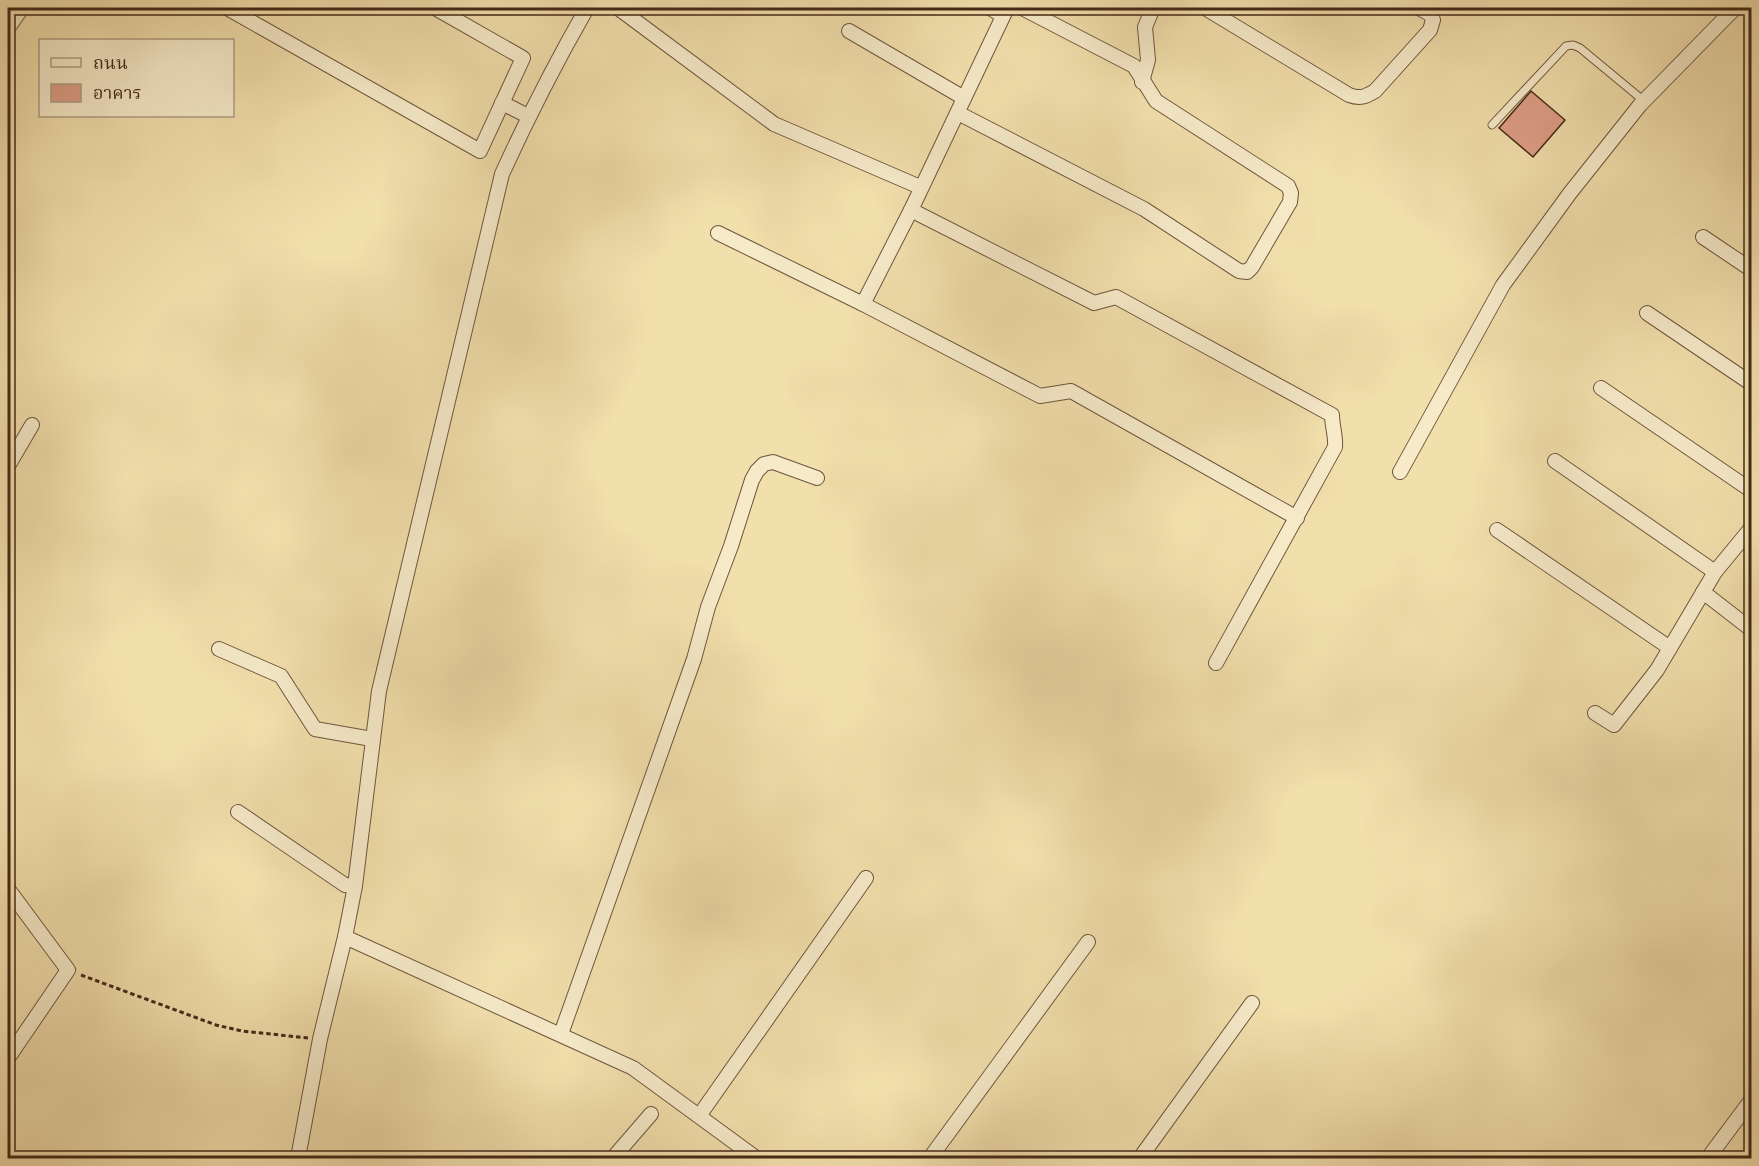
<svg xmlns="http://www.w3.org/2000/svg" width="1759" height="1166" viewBox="0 0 1759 1166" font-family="'EB Garamond','Noto Serif Thai',serif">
	<rect width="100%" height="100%" fill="#f1dfac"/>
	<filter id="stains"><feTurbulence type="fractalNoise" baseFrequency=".00333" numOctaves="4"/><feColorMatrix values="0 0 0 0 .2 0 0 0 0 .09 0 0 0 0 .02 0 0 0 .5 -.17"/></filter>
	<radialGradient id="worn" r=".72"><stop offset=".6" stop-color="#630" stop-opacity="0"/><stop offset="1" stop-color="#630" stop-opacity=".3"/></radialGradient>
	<!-- building -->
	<path fill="#dd9e87" stroke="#452917" stroke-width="1.5" d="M1531 91 1565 120 1533 157 1499 128Z"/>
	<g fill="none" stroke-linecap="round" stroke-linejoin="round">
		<!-- service casing -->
		<g stroke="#70563c" stroke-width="9">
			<path id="service" d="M1492 125 1566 46 1573 45 1580 48 1644 101"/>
		</g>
		<!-- minor casing -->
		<g stroke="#70563c" stroke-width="16">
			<g id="minor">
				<path d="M227 8 480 151 523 58 435 8"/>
				<path d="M618 8 774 124 920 187"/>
				<path d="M990 8 1003 16"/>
				<path d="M1205 8 1349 95C1360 99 1365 97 1375 91L1430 30 1433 20 1430 14 1419 8"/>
				<path d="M1751 8H1752"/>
				<path d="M8 28 22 8"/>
				<path d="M849 31 964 98"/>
				<path d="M1142 82 1148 60 1145 27 1153 8"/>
				<path d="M502 103 528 116"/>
				<path d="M958 113 1144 209 1239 271 1247 272 1252 267 1290 202 1291 193 1288 186 1156 101 1134 66 1022 8"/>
				<path d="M911 210 1094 303 1116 297 1332 415C1332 426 1336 436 1335 447L1216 663"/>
				<path d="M718 233 863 304 1040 396 1071 391 1297 518"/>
				<path d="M1703 237 1752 270"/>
				<path d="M863 304 911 210 1007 8"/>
				<path d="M1647 313 1752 384"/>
				<path d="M1601 388 1752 491"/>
				<path d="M1555 461 1715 572"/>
				<path d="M8 466 32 425"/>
				<path d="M1400 472 1503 285 1570 193 1640 105 1735 8"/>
				<path d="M1497 530 1670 648"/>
				<path d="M1703 592 1752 630"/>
				<path d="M219 649 281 676 315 729 372 739"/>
				<path d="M1595 713 1614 725 1657 670 1715 572 1752 527"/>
				<path d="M238 812 345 885 355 886"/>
				<path d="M8 889 68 970 8 1058"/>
				<path d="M345 937 633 1068 756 1158"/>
				<path d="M561 1034 694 659 708 607 731 546 752 480 757 471 764 464 773 462 817 478"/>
				<path d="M699 1116 866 878"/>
				<path d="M298 1158 320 1039 345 937 355 886 379 691 502 174C528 117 556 62 587 8"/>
				<path d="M613 1158 651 1114"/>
				<path d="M930 1158 1088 942"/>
				<path d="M1140 1158 1252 1003"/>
				<path d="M1708 1158 1752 1099"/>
			</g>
		</g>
		<!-- path -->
		<path stroke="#452917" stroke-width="3" stroke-dasharray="4.5 3" stroke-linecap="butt" d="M81 975 216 1025 242 1031 308 1038"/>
		<!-- service -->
		<use href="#service" stroke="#f6eac9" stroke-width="7"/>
		<!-- minor -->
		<use href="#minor" stroke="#f6eac9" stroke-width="14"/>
	</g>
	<!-- margin -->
	<rect width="1759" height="1166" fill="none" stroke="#f1dfac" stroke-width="30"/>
	<rect x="9" y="9" width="1741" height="1148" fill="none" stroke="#452917" stroke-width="3"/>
	<rect x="15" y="15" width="1729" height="1136" fill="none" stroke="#452917" stroke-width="1.5"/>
	<!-- legend -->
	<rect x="39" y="39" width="195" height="78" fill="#f6eac9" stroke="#af9d82" stroke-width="1.5"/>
	<rect x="51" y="58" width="30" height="9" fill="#f6eac9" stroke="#af9d82" stroke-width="1.5"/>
	<text x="93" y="69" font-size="18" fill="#452917">ถนน</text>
	<rect x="51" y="84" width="30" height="18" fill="#dd9e87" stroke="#af9d82" stroke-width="1.5"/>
	<text x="93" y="99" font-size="18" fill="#452917">อาคาร</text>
	<rect width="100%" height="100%" filter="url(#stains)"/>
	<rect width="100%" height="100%" fill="url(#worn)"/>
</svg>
